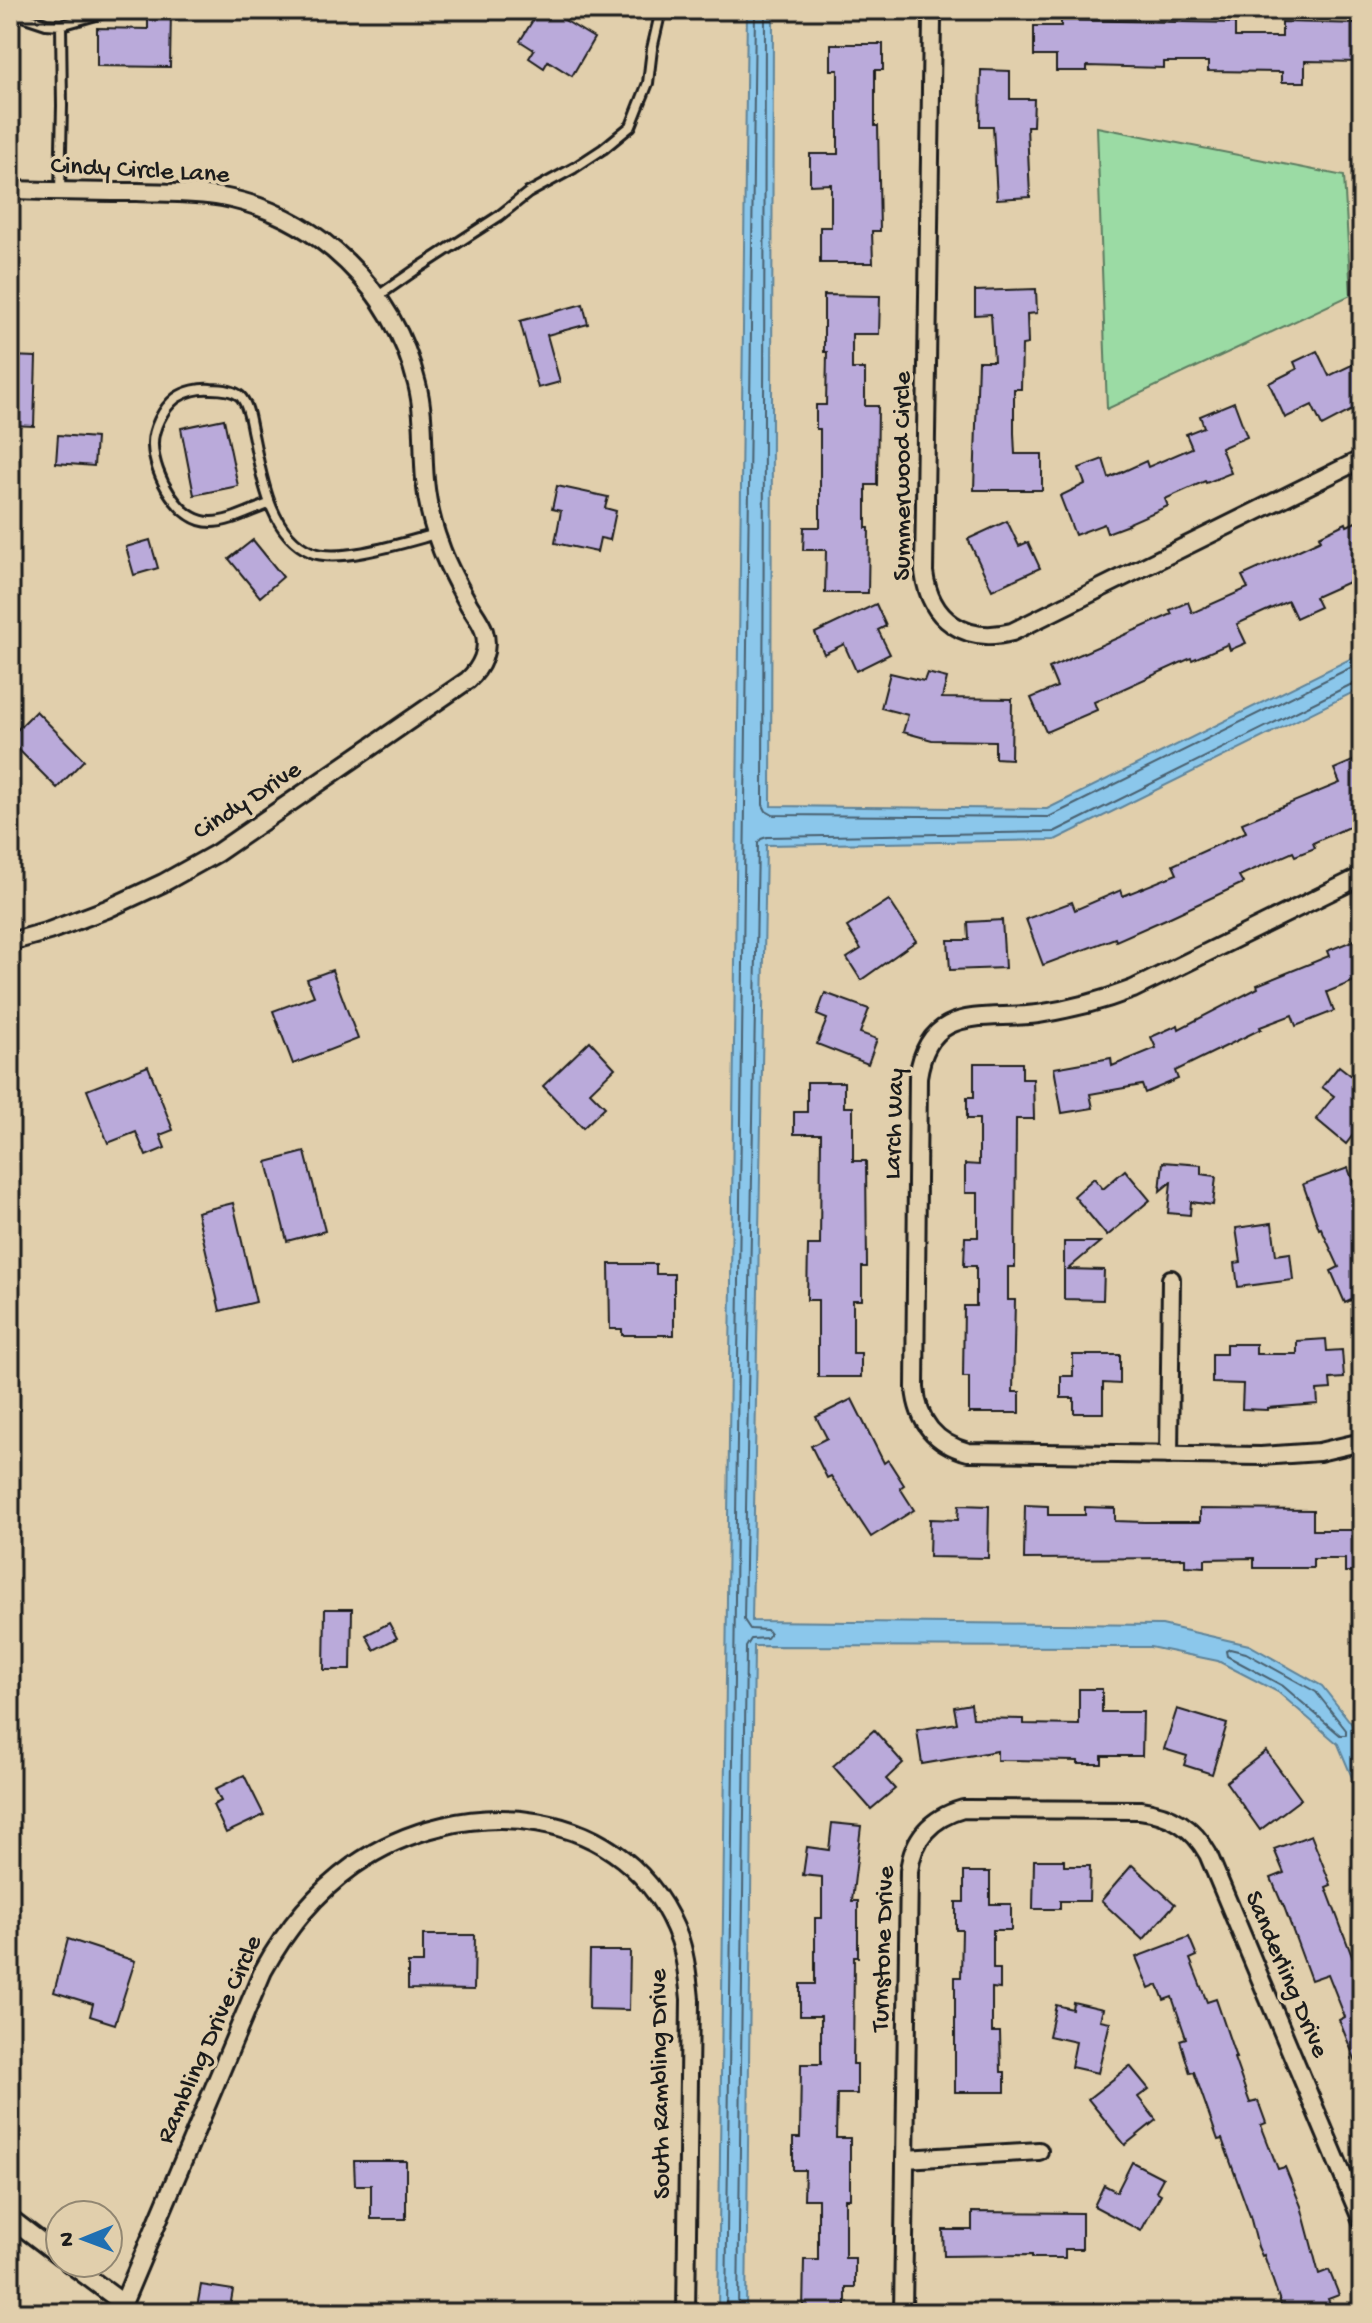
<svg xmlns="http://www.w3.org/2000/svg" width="1372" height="2323" viewBox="0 0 1372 2323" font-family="'Gochi Hand',sans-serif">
	<rect width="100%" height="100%" fill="#e1cfac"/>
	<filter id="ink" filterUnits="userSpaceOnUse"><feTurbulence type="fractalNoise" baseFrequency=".0125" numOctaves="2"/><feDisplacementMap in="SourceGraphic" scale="16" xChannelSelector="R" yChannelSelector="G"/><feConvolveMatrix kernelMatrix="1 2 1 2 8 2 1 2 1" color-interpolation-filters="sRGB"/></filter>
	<g filter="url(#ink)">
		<!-- green -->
		<path fill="#9bdba4" stroke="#5c7c60" stroke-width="2" d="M1097 127 1344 176 1351 295 1107 409Z"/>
		<!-- water -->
		<path fill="#8bc7eb" stroke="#5f8398" stroke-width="2" d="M747 10H773L771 806 1047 809 1362 653V688L1055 840 766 845 752 1621 1162 1625 1249 1645 1322 1686 1362 1737V1801L1338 1744 1278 1692 1218 1661 1150 1647 754 1646 746 2313H718Z"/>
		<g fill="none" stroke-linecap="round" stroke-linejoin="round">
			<!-- shore -->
			<g stroke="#48606f" stroke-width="2">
				<path d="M765 10 763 805 766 811 773 815 1049 817 1362 662"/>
				<path d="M1230 1649 1246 1653 1316 1692 1346 1730V1735H1340L1283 1686 1227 1656 1226 1651Z"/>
				<path d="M726 2313 755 10"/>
				<path d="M738 2313 746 1647 751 1639 767 1638 770 1634 767 1630 750 1629 744 1620 758 843 761 839 767 837 1054 832 1356 682 1362 681"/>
			</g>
		</g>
		<!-- building -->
		<g fill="#baaada" stroke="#1c1c1c" stroke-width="2">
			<path d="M148 10H171L170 67 97 66V28L148 29Z"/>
			<path d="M517 10H548L594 38 572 76 548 61 544 68 529 58 534 50 520 41 533 20Z"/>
			<path d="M1061 20 1235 23V37H1282V22L1362 24V62L1305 61V82H1282V72L1208 71V62H1164V68L1087 66V71H1056V56H1034V26H1061Z"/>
			<path d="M831 44H883V70H875V126H878L880 231H872L873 263H820V227H831V184L810 185V154H838V70H831Z"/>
			<path d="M981 70 1010 71V99H1034L1033 126H1027L1030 197 997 199 993 126H980Z"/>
			<path d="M1036 289 1037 313 1027 314 1028 344 1022 345 1021 389H1014V433L1015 454H1042V490H974L978 361H994L991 314 975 315V291Z"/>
			<path d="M824 295 880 296 879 334H852V369H865V406H878L877 485H866V528H869L868 593H825L826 550H803L804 527H820V429H816V405H826L827 352H824Z"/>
			<path d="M583 304 588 324 547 335 560 382 538 388 520 321Z"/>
			<path d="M1317 351 1329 376 1362 360V405L1322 426 1312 405 1285 418 1269 383 1297 369 1294 362Z"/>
			<path d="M10 356 36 357 34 426 11 425Z"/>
			<path d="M1234 402 1247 437 1221 448 1231 473 1206 483 1205 481 1165 499 1168 506 1127 524 1128 525 1107 533 1104 524 1075 535 1060 496 1085 484 1079 468 1103 459 1109 478 1146 461 1148 467 1192 448 1186 434 1204 427 1200 416Z"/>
			<path d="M224 419 238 486 194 495 181 428Z"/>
			<path d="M58 435 96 438 94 466 56 463Z"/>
			<path d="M557 486 608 497 605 508 616 511 610 540 600 538 597 552 555 543 561 511 552 509Z"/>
			<path d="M1362 519V576L1315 597 1320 607 1296 618 1288 601 1237 624 1246 643 1230 650 1228 644 1192 660 1191 658 1094 702 1097 710 1046 732 1031 698 1057 687 1049 668 1172 614 1170 610 1188 602 1192 613 1248 588 1242 576 1321 540 1319 536 1346 523 1347 526Z"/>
			<path d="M1007 521 1019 546 1028 542 1040 568 992 590 968 539Z"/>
			<path d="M150 540 158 568 134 575 126 547Z"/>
			<path d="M253 540 283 577 260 597 229 559Z"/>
			<path d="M876 604 886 626 878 630 890 654 856 671 844 644 824 654 815 633Z"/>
			<path d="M890 673 924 681 927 673 947 678 942 698 1012 699 1011 759 995 758V741L932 740 903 732 908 715 881 708Z"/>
			<path d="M36 711 84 760 57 788 10 741V737Z"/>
			<path d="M1362 757V821L1313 843 1315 848 1295 856 1293 852 1239 876 1243 883 1168 918 1116 941 1115 938 1043 965 1026 919 1072 902 1075 910 1121 890 1123 896 1177 874 1173 865 1246 832 1242 823 1340 783 1334 769Z"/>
			<path d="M889 900 916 941 861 980 847 958 861 949 847 927Z"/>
			<path d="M1002 920 1005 968 950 970 948 940H969L968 922Z"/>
			<path d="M1362 937V978L1327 992 1334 1011 1296 1026 1292 1015 1260 1027 1261 1029 1175 1071 1178 1079 1145 1093 1142 1085 1090 1094 1093 1108 1062 1113 1054 1068 1111 1058 1112 1066 1156 1048 1151 1037 1178 1025 1179 1029 1258 988 1257 985 1329 956 1327 951Z"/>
			<path d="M332 970 358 1039 293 1064 273 1011 314 996 307 979Z"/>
			<path d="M825 993 869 1009 860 1033 877 1039 868 1064 817 1044 827 1019 817 1015Z"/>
			<path d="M590 1041 615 1068 590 1092 605 1107 583 1128 543 1086Z"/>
			<path d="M974 1063H1022V1079H1033L1034 1119H1016L1015 1267H1008V1300H1015L1013 1392H1020V1413H969V1377H963L964 1306H976V1266H964L965 1237H978V1193H965V1164L979 1165V1119H967V1097H974Z"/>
			<path d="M148 1066 173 1130 160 1135 165 1148 146 1156 136 1132 108 1143 87 1090Z"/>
			<path d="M1339 1066 1362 1084V1123L1346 1144 1316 1119 1334 1096 1322 1087Z"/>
			<path d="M807 1082H844V1107H853V1161H866L867 1267H862V1300H853V1353H861V1377H818V1300H807L808 1245H820L821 1134H794V1112H807Z"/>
			<path d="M305 1152 325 1231 287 1241 267 1162Z"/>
			<path d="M1163 1162 1201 1165V1174L1216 1176 1213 1205 1191 1202 1190 1215 1168 1213 1171 1182 1160 1191Z"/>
			<path d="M1348 1168 1362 1206V1295L1345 1303 1331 1271 1339 1267 1321 1228 1319 1229 1303 1184Z"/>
			<path d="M1125 1170 1150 1200 1107 1236 1074 1196 1094 1178 1103 1189Z"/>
			<path d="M233 1203 256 1302 220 1311 197 1212Z"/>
			<path d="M1272 1223 1276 1255 1290 1253 1293 1280 1238 1287 1235 1263 1241 1262 1236 1228Z"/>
			<path d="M1064 1242H1100L1068 1269 1104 1270 1103 1300 1064 1299Z"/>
			<path d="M609 1264H656V1274H674V1335H622V1329H610Z"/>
			<path d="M1326 1339 1327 1351 1342 1350 1344 1378 1330 1379 1331 1389 1317 1390 1318 1404 1268 1408V1410L1242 1409 1243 1384 1212 1383V1354H1226V1344H1256V1354H1297V1341Z"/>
			<path d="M1073 1355H1120V1384L1103 1383V1413H1074V1398H1061V1376H1073Z"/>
			<path d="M852 1399 884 1463 888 1460 904 1485 900 1488 914 1510 871 1537 831 1476 827 1478 811 1446 827 1438 816 1417Z"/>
			<path d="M959 1505 989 1506 988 1558 929 1557 930 1519 958 1520Z"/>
			<path d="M1025 1505 1048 1506V1515H1085V1507L1115 1508V1521L1145 1522H1200V1509L1313 1510V1530H1362V1572H1345V1559H1313V1568H1254V1558L1205 1559V1567L1185 1566V1558L1024 1559Z"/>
			<path d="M325 1609H352L351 1670H324Z"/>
			<path d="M389 1623 397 1638 374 1650 366 1635Z"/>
			<path d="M1079 1689H1102V1712H1143L1142 1756H1102V1764H1078V1761L997 1760V1751L922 1764 917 1730 957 1723 954 1707 971 1704 973 1718 1024 1719V1724L1079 1725Z"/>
			<path d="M1177 1709 1227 1724 1212 1774 1184 1765 1187 1756 1164 1749Z"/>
			<path d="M874 1730 903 1763 886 1779 895 1789 871 1809 833 1766Z"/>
			<path d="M1266 1751 1301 1799 1260 1830 1226 1782Z"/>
			<path d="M244 1775 264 1815 226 1833 213 1805 221 1801 215 1789Z"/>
			<path d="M832 1823 861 1826 852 1901H858V1957H854L853 2064H857V2094H837L836 2138H850V2199H845V2258H855V2288H846V2313H803L804 2260H818V2199H804L805 2170H793V2138H800L801 2064H821V2016H800V1984H815V1918H822V1877L803 1875 807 1847 829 1850Z"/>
			<path d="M1311 1835 1331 1885 1326 1887 1362 1983V2076L1339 2020 1345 2017 1328 1974 1311 1980 1283 1904H1282L1271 1878 1284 1873 1274 1849Z"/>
			<path d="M1034 1860H1064V1866H1090L1089 1901H1060V1909H1033Z"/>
			<path d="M1132 1865 1175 1904 1143 1940 1101 1901Z"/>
			<path d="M964 1872H990V1904H1011V1930H993V1969H1000V1989L992 1988V2032H1000L1001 2072H1005V2092H955V1977H961L962 1930H956V1902H964Z"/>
			<path d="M423 1935H475L474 1990 408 1989V1963H423Z"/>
			<path d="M1189 1937 1197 1956 1190 1959 1207 2002 1216 1999 1236 2058H1234L1250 2103 1258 2101 1266 2123 1261 2125 1278 2169 1285 2167 1301 2206 1319 2274 1329 2270 1339 2295 1328 2299 1334 2313H1284L1264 2255 1262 2256 1258 2247 1250 2216 1222 2139 1218 2140 1194 2072 1190 2073 1180 2040 1186 2038 1172 1997 1164 2000 1158 1985 1149 1989 1136 1957Z"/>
			<path d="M68 1939 135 1961 115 2024 90 2016 93 2004 54 1992Z"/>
			<path d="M590 1951H630L629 2010 589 2009Z"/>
			<path d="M1073 2002 1103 2009 1100 2020 1110 2022 1098 2073 1071 2067 1076 2042 1049 2036 1056 2005 1072 2009Z"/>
			<path d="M1130 2066 1149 2089 1138 2097 1156 2120 1125 2145 1088 2099Z"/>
			<path d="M354 2161H406V2219H371V2185H355Z"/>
			<path d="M1132 2162 1163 2178 1156 2191 1161 2194 1141 2231 1094 2206 1104 2185 1117 2192Z"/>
			<path d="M972 2212 1082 2213V2249H1065V2258H1032V2255L944 2256 943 2230H972Z"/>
			<path d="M201 2285 233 2290 229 2313H196Z"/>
		</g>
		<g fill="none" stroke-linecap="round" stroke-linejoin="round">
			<!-- lane casing -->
			<g stroke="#1c1c1c" stroke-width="14">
				<g id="lane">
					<path d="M10 12 46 24 61 25 62 106 60 191"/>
					<path d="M61 25 114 10"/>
					<path d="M378 296 414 271 499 216 528 193 574 168 603 149 631 126 648 83 652 49 661 10"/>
					<path d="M269 504C251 510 230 522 211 522 179 522 154 475 153 446 152 430 163 408 176 398 186 391 200 388 211 389 220 389 233 390 240 396 248 404 250 420 252 430 261 470 267 533 311 552 339 564 406 542 436 534"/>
				</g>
			</g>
			<!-- street casing -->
			<g stroke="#1c1c1c" stroke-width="22">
				<g id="street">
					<path d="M935 10 932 20 924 572C930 620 965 644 1012 632L1362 459"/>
					<path d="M10 190C52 191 95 192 137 192 166 193 194 192 222 197 318 215 394 290 417 384 425 415 422 448 425 480 427 502 432 524 440 545 447 566 458 585 469 605 474 613 481 622 484 631 490 650 481 668 468 680L217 853 163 883 107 909 49 931 10 942"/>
					<path d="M1362 876 1133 989C1102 1001 1071 1009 1038 1014 984 1021 929 1002 918 1077L915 1388C918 1422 935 1443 968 1452L1261 1456 1319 1452 1362 1442"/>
					<path d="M1169 1455 1171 1279"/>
					<path d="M905 2159 1039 2151"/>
					<path d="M10 2218 60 2256"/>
					<path d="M69 2263 124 2304"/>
					<path d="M119 2313 263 1971C286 1929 314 1894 353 1866 461 1790 630 1801 680 1940 686 1959 688 1979 690 1999L686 2313"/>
					<path d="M903 2313 909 1871C913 1838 931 1818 963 1809L1140 1810C1171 1814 1193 1827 1208 1854L1362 2221"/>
				</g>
			</g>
			<!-- lane -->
			<use href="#lane" stroke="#e1cfac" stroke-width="8"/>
			<!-- street -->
			<use href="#street" stroke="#e1cfac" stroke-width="16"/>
		</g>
	</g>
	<g text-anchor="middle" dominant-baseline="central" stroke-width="7" stroke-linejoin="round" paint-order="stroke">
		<!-- street labels -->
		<g font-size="26" fill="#1c1c1c" stroke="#e1cfac">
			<text transform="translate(140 172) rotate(3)">Cindy Circle Lane</text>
			<text transform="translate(904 476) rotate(-90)">Summerwood Circle</text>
			<text transform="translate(248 802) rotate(-33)">Cindy Drive</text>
			<text transform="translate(896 1124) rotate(-88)">Larch Way</text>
			<text transform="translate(885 1949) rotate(-88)">Turnstone Drive</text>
			<text transform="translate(1285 1975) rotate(67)">Sanderling Drive</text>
			<text transform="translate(211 2040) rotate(-66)">Rambling Drive Circle</text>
			<text transform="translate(662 2084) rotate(-91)">South Rambling Drive</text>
		</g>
	</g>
	<!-- margin -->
	<rect width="1372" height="2323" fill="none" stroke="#e1cfac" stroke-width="40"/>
	<rect x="20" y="20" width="1332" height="2283" fill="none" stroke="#1c1c1c" stroke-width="3" filter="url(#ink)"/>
	<!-- north arrow -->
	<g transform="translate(84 2239) rotate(269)"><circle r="38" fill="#e1cfac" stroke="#928772" stroke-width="2"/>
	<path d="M0-6L14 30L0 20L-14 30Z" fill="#1f6fb2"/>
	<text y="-12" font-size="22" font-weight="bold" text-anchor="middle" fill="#1c1c1c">N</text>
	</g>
</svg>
